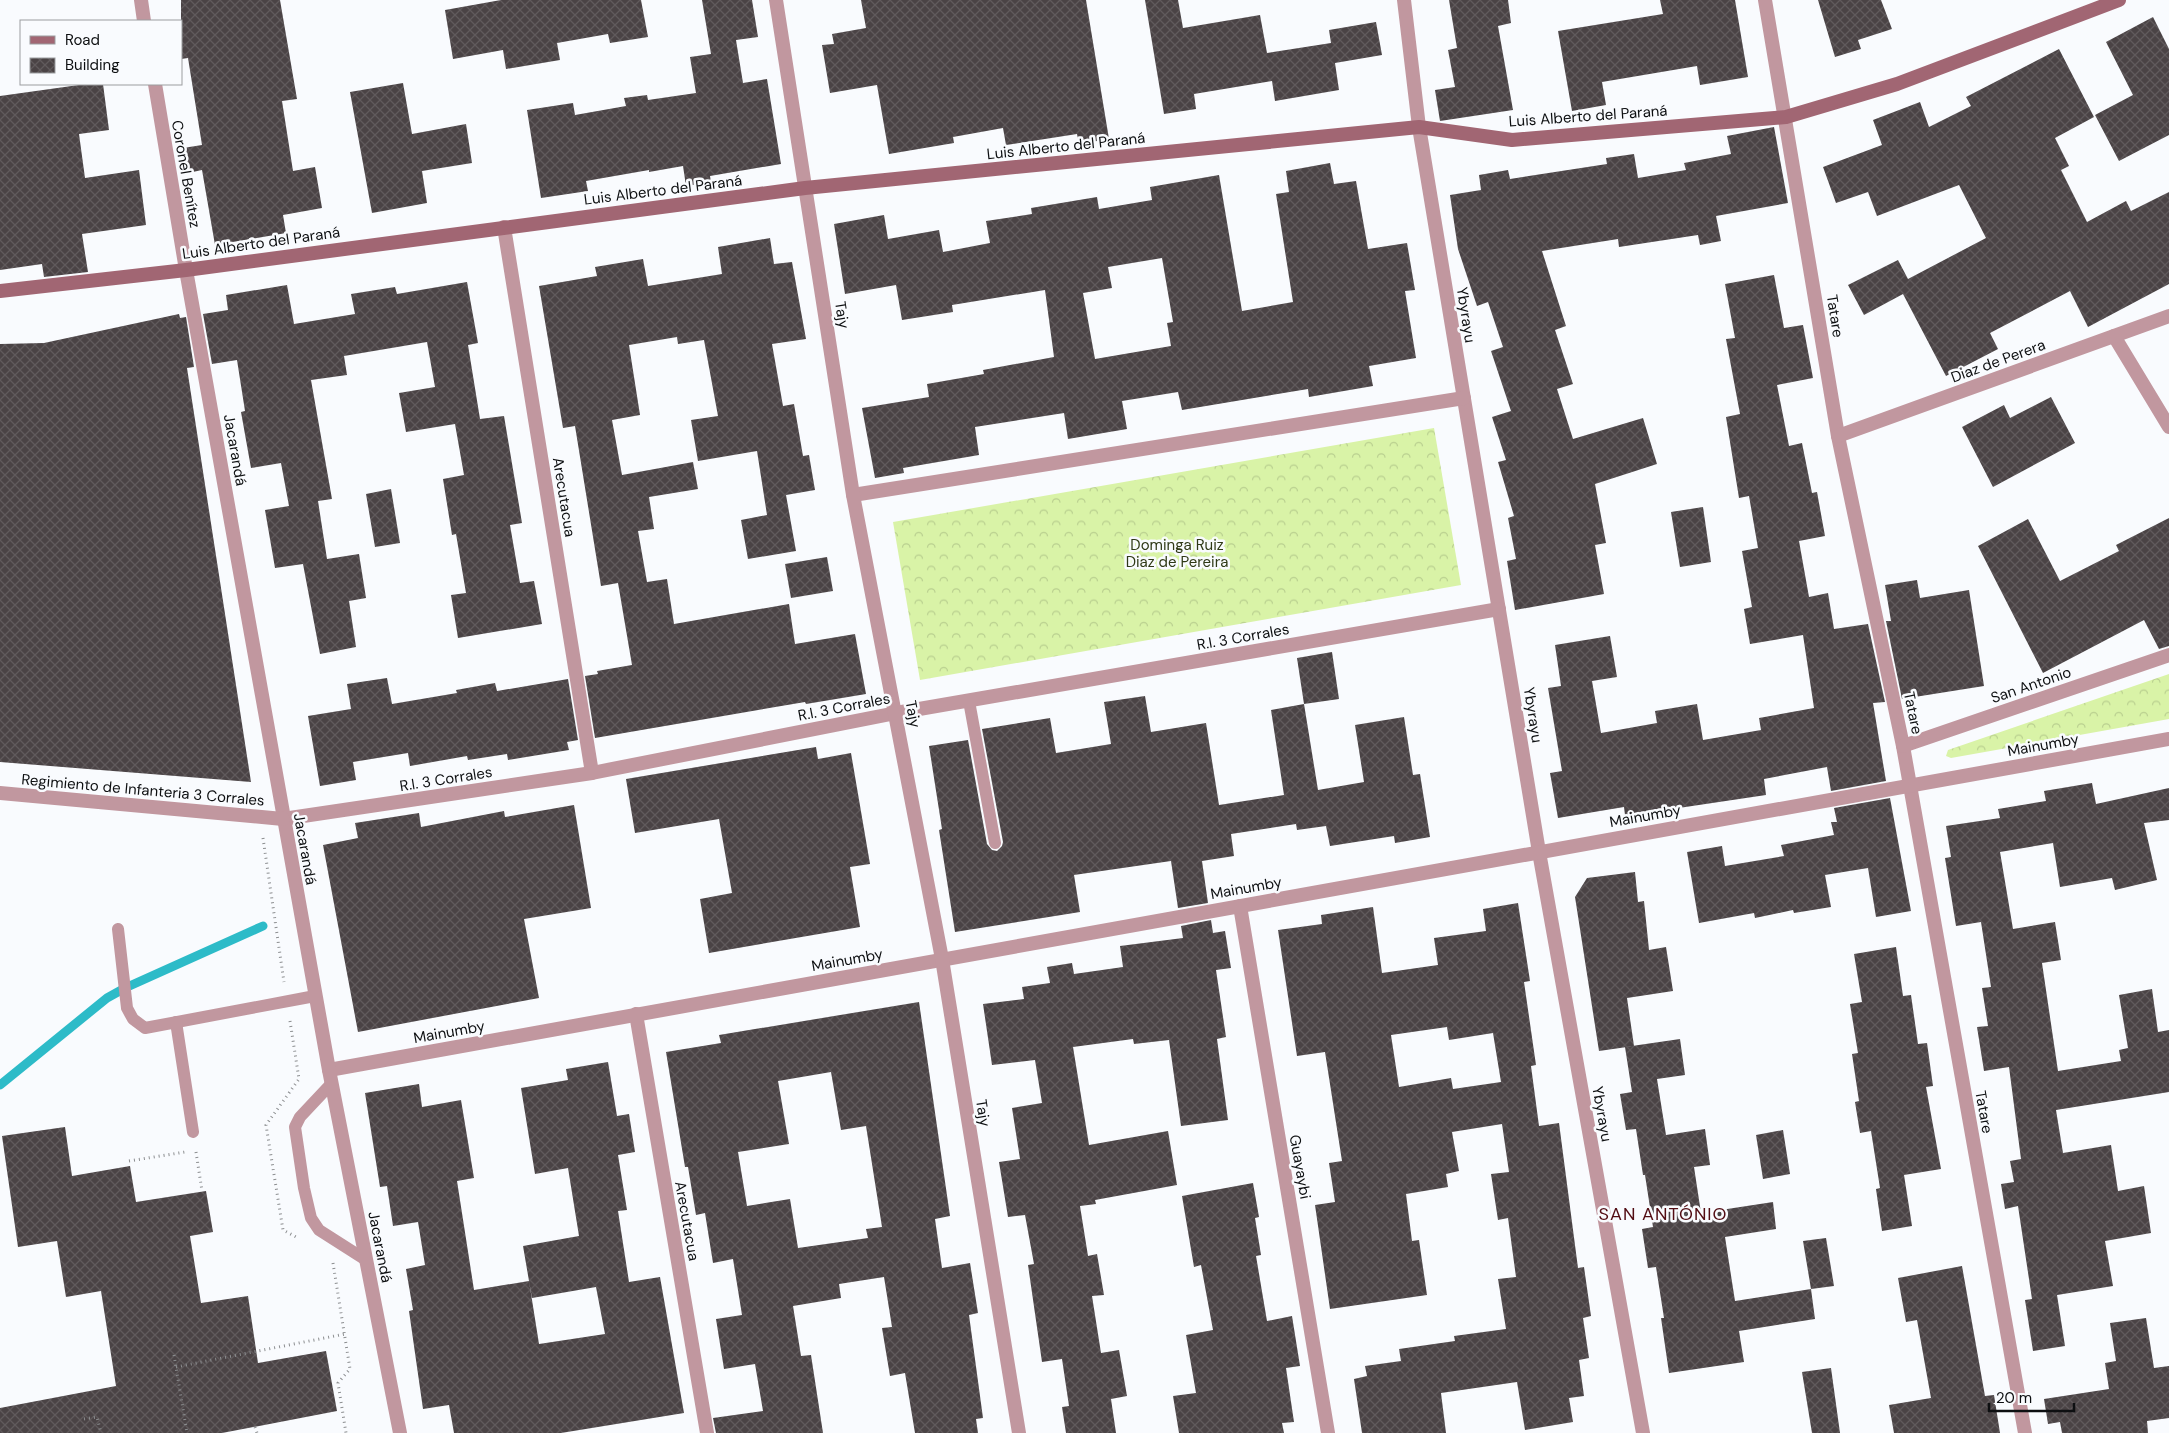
<svg xmlns="http://www.w3.org/2000/svg" width="2169" height="1433" viewBox="0 0 2169 1433" font-family="'DM Sans',sans-serif">
	<defs>
		<pattern id="forest-crowns" width="20" height="18" patternUnits="userSpaceOnUse" patternTransform="scale(1.25)"><rect width="20" height="18" fill="#d9f3a7"/><path d="M2 6a3 3 0 1 1 6 0M12 15a3 3 0 1 1 6 0" fill="none" stroke="#b9cf8f"/></pattern>
		<pattern id="building-cross-hatch" width="8" height="8" patternUnits="userSpaceOnUse" patternTransform="scale(1.25)"><rect width="8" height="8" fill="#4a4345"/><path d="M0 0l8 8M0 8l8-8" fill="none" stroke="#605a5c"/></pattern>
	</defs>
	<rect width="100%" height="100%" fill="#f9fbfe"/>
	<!-- forest -->
	<g fill="url(#forest-crowns)">
		<path d="M1434 428 1461 585 920 680 893 522Z"/>
		<path d="M2169 674V719L1951 758 1946 756 1948 750Z"/>
	</g>
	<g fill="none" stroke-linecap="round" stroke-linejoin="round">
		<!-- stream -->
		<path stroke="#2dbbc8" stroke-width="9" d="M0 1085 107 998 125 988 263 926"/>
	</g>
	<!-- building -->
	<g fill="url(#building-cross-hatch)" fill-rule="evenodd">
		<path d="M181 0H280L297 99 282 101 293 171 315 167 322 208 283 215 286 233 215 245 202 170 188 173 183 148 202 145 188 58 181 59Z"/>
		<path d="M501 0H641L648 37 610 43 608 34 557 43 560 60 506 69 503 50 453 59 445 10Z"/>
		<path d="M702 0H752L758 37 736 40 743 83 767 79 781 164 710 176 711 182 686 186 683 166 649 172V170L586 181 588 191 541 198 527 110 573 103 575 115 626 106 624 98 647 95 648 100 696 93 690 57 711 54Z"/>
		<path d="M861 0H1086L1109 139 1079 144 1077 134 1006 145 1003 128 953 137 954 143 889 154 877 85 830 93 822 45 834 44 832 34 866 28Z"/>
		<path d="M1145 0H1178L1183 28 1260 15 1267 53 1331 43 1329 30 1376 22 1382 55 1335 63 1339 90 1275 101 1272 81 1194 94 1196 109 1164 114Z"/>
		<path d="M1449 0H1508L1511 23 1498 26 1513 110 1440 121 1435 90 1455 87 1448 50 1457 48Z"/>
		<path d="M1660 0H1735L1748 77 1700 85 1697 66 1602 82 1606 105 1572 111 1558 31 1663 14Z"/>
		<path d="M1818 0H1881L1892 29 1858 40 1861 49 1835 57Z"/>
		<path d="M2153 17 2169 49V135L2119 161 2095 115 2133 95 2106 42Z"/>
		<path d="M2059 49 2094 117 2055 138 2069 166 2061 170 2087 222 2126 201 2131 211 2169 192V284L2088 327 2070 291 1990 333 1998 349 1946 376 1903 294 1864 315 1848 285 1898 260 1908 279 1986 238 1959 185 1877 216 1868 192 1836 203 1823 167 1882 145 1873 120 1920 102 1929 127 1971 106 1966 97Z"/>
		<path d="M403 83 412 134 466 124 472 163 422 171 427 203 372 213 350 92Z"/>
		<path d="M86 84H103L109 130 79 134 85 178 139 170 146 225 82 234 88 272 44 277 42 264 0 270V96Z"/>
		<path d="M1774 127 1788 203 1716 216 1721 241 1700 245 1698 235 1619 247 1618 239 1542 251 1566 326 1555 330 1573 384 1557 389 1573 439 1643 418 1657 464 1595 484 1606 543 1595 545 1604 594 1515 610 1507 561 1516 559 1508 518 1514 516 1498 462 1506 460 1492 417 1511 411 1491 351 1503 347 1488 302 1477 306 1458 249 1450 195 1481 190 1479 175 1508 170 1510 179 1607 164 1606 158 1634 154 1638 178 1686 170 1684 163 1731 154 1727 136Z"/>
		<path d="M1330 163 1334 184 1356 181 1368 249 1407 243 1415 290 1405 291 1416 358 1369 366 1373 386 1309 397 1308 389 1182 410 1178 392 1122 401 1127 429 1068 439 1064 413 975 427 979 455 903 468 904 473 875 478 862 408 929 397 927 384 984 374 983 370 1054 357 1045 290 952 305 953 312 902 320 896 285 845 294 834 224 884 215 888 239 939 230 943 252 990 243 986 221 1032 214 1031 208 1097 197 1099 209 1152 200 1150 187 1219 175 1242 311 1293 302 1276 194 1289 192 1286 171ZM1162 258 1173 322 1167 323 1171 346 1095 359 1083 293 1112 288 1108 267Z"/>
		<path d="M770 238 774 264 792 262 806 339 772 344 783 406 794 404 803 456 809 455 815 490 786 495 796 551 748 559 741 520 767 515 757 451 698 461 691 420 718 416 704 340 678 344 677 337 629 345 640 415 612 420 622 475 693 462 698 489 649 497 654 529 638 531 647 582 667 579 674 624 789 604 795 644 855 634 866 694 806 704 805 702 595 738 585 676 598 674 597 671 632 665 618 583 601 586 575 426 563 428 539 286 597 276 595 267 643 259 648 286 722 274 718 247Z"/>
		<path d="M1774 275 1784 328 1803 325 1813 378 1777 385 1789 446 1802 443 1812 493 1817 492 1825 536 1799 541 1809 597 1828 593 1834 629 1868 624 1885 702 1873 703 1886 781 1831 791 1827 767 1764 779 1766 795 1672 809 1671 807 1625 815 1624 807 1558 818 1550 773 1562 771 1548 688 1561 686 1555 645 1610 636 1617 677 1592 681 1601 733 1657 723 1655 711 1697 704 1703 740 1761 730 1759 718 1814 708 1803 635 1750 644 1744 609 1752 607 1742 551 1758 548 1749 496 1739 498 1726 417 1740 414 1726 339 1735 338 1725 284Z"/>
		<path d="M467 282 478 343 468 345 480 419 504 416 522 523 510 525 520 583 534 581 542 624 458 638 451 595 466 593 456 534 452 535 443 479 464 475 455 424 406 432 399 393 435 387 427 342 344 356 347 375 311 380 332 499 318 501 327 559 359 554 366 598 349 601 356 647 320 654 303 564 275 568 265 510 289 506 281 463 251 468 241 412 245 411 237 360 212 364 203 314 228 310 226 295 287 285 294 324 355 314 351 294 395 287 397 294Z"/>
		<path d="M179 314 180 318 186 317 194 367 187 368 251 782 0 762V344L44 343Z"/>
		<path d="M2051 397 2075 443 1993 487 1962 427 2004 405 2010 418Z"/>
		<path d="M391 489 400 543 375 547 366 494Z"/>
		<path d="M1703 507 1711 562 1680 567 1671 512Z"/>
		<path d="M2169 518V646L2159 649 2144 620 2043 673 1978 546 2028 519 2060 581 2119 551 2116 545Z"/>
		<path d="M827 557 833 591 791 598 785 564Z"/>
		<path d="M1917 580 1920 598 1969 590 1984 686 1902 699 1886 621H1891L1885 585Z"/>
		<path d="M1332 652 1339 699 1304 704 1297 658Z"/>
		<path d="M387 678 392 704 457 693 456 690 495 683 497 691 568 679 578 740 567 742 569 750 508 760 507 754 468 760 467 756 410 766 408 753 353 762 356 780 320 786 308 716 351 709 347 684Z"/>
		<path d="M1145 696 1151 732 1206 723 1219 805 1284 795 1271 710 1304 704 1318 790 1364 782 1355 725 1404 717 1413 775 1420 774 1430 837 1395 843 1394 836 1330 846 1326 826 1297 830 1296 824 1231 834 1234 856 1202 861 1208 903 1178 908 1171 861 1074 875 1080 912 955 932 939 830 942 829 929 746 968 740 987 844 992 850 997 851 1002 846 1003 842 982 729 1050 718 1056 753 1111 744 1104 702Z"/>
		<path d="M816 747 818 759 851 753 870 864 850 867 860 927 709 953 700 899 732 893 719 819 635 833 626 779Z"/>
		<path d="M2092 783 2096 804 2169 788V820L2144 823 2157 880 2115 890 2112 878 2060 887 2053 843 2000 852 2013 929 2055 922 2061 960 2042 963 2058 1071 2121 1061 2119 1050 2128 1048 2119 995 2152 989 2158 1032 2169 1030V1092L2056 1110 2063 1153 2111 1145 2118 1191 2144 1186 2151 1233 2105 1241 2113 1286 2057 1295 2065 1346 2033 1351 2025 1300 2032 1299 2018 1206 2005 1209 2001 1184 2014 1182 2010 1161 2021 1159 2009 1067 1984 1071 1977 1027 1988 1026 1982 988 1991 987 1981 922 1956 926 1945 858 1951 857 1946 826 2000 818 1998 809 2046 801 2044 791Z"/>
		<path d="M1890 798 1911 911 1876 917 1868 868 1825 875 1831 907 1794 913 1793 910 1755 918 1754 913 1699 923 1687 852 1722 846 1725 866 1784 856 1781 845 1834 835 1831 822H1837L1834 808Z"/>
		<path d="M574 805 591 908 524 919 539 998 358 1032 323 845 358 838 355 823 419 813 421 827 504 811 505 817Z"/>
		<path d="M1635 872 1638 902 1644 901 1649 950 1666 947 1673 991 1627 998 1634 1046 1599 1051 1575 897 1587 878Z"/>
		<path d="M1518 903 1530 981 1524 982 1536 1065 1531 1066 1539 1126 1559 1123 1578 1268 1584 1267 1591 1316 1583 1318 1589 1358 1579 1360 1584 1396 1569 1398 1573 1422 1525 1430 1517 1382 1441 1393 1446 1433H1362L1354 1379 1367 1376 1365 1366 1401 1361 1399 1349 1455 1341 1454 1336 1506 1329 1498 1279 1516 1277 1508 1218 1498 1220 1491 1174 1509 1172 1502 1124 1452 1132 1459 1171 1446 1174 1448 1187 1406 1194 1412 1241 1419 1240 1427 1295 1330 1309 1315 1205 1335 1202 1329 1163 1342 1161 1325 1052 1297 1056 1278 930 1322 924 1321 915 1373 907 1382 973 1438 965 1434 938 1486 931 1483 909ZM1447 1027 1449 1040 1493 1033 1501 1082 1453 1089 1451 1078 1399 1087 1391 1035Z"/>
		<path d="M1211 920 1213 933 1225 931 1231 968 1216 970 1226 1037 1217 1039 1228 1120 1181 1126 1169 1040 1134 1044 1133 1039 1073 1047 1089 1145 1168 1131 1177 1185 1095 1200 1096 1204 1080 1206 1088 1256 1097 1254 1104 1295 1092 1296 1101 1353 1119 1350 1127 1396 1111 1399 1116 1433H1066L1062 1407 1069 1406 1062 1359 1042 1362 1028 1265 1034 1264 1025 1215 1008 1217 999 1162 1020 1159 1012 1108 1042 1103 1035 1060 992 1065 983 1004 1024 999 1022 987 1050 983 1047 967 1072 963 1074 974 1123 967 1120 946 1183 938 1181 926Z"/>
		<path d="M1896 947 1903 996 1911 995 1918 1044 1927 1043 1933 1086 1926 1087 1941 1169 1904 1175 1912 1226 1882 1231 1876 1189 1880 1188 1871 1131 1860 1133 1855 1102 1859 1101 1852 1054 1858 1053 1850 1004 1862 1002 1854 954Z"/>
		<path d="M919 1002 950 1216 935 1219 942 1268 970 1263 978 1313 969 1315 983 1418 976 1419 978 1433H915L905 1373 890 1376 882 1328 892 1327 884 1277 839 1284 841 1298 793 1306 801 1356 811 1355 823 1433H716L713 1418 763 1411 755 1364 724 1369 716 1319 742 1315 733 1259 713 1263 705 1213 696 1215 688 1167H685L666 1052 721 1043 719 1035ZM831 1072 841 1130 866 1126 882 1227 866 1229 868 1238 798 1248 790 1199 747 1206 738 1152 789 1144 778 1081Z"/>
		<path d="M1680 1039 1685 1075 1657 1079 1666 1135 1705 1129 1710 1165 1694 1167 1701 1213 1773 1202 1776 1229 1725 1237 1735 1301 1811 1289 1815 1319 1739 1331 1744 1362 1669 1373 1661 1318H1664L1656 1267 1648 1268 1642 1229 1653 1227 1645 1175H1643L1636 1129 1626 1130 1620 1094 1632 1092 1625 1047Z"/>
		<path d="M608 1062 617 1116 629 1114 635 1152 618 1155 627 1210 618 1211 629 1282 660 1277 684 1413 561 1433H454L449 1405 423 1409 409 1311 413 1310 406 1269 425 1265 418 1222 393 1226 387 1186 380 1187 365 1093 419 1084 422 1107 461 1100 474 1178 457 1181 474 1290 529 1281 523 1246 579 1236 568 1168 535 1174 521 1088 568 1080 566 1069ZM529 1281 532 1298 596 1287 605 1334 539 1344Z"/>
		<path d="M65 1127 72 1176 130 1166 136 1202 206 1191 213 1232 190 1236 201 1303 248 1296 258 1363 326 1351 337 1411 222 1433H0V1408L116 1386 101 1291 66 1297 57 1241 18 1247 2 1136Z"/>
		<path d="M1783 1130 1790 1174 1763 1179 1756 1135Z"/>
		<path d="M1253 1183 1259 1217 1255 1218 1261 1255 1256 1256 1267 1321 1292 1316 1300 1366 1286 1368 1294 1422 1282 1423 1284 1433H1179L1173 1396 1196 1393 1186 1335 1213 1330 1201 1265 1194 1267 1182 1196Z"/>
		<path d="M1826 1238 1834 1286 1811 1289 1803 1241Z"/>
		<path d="M1962 1266 1985 1396 1994 1395 2000 1433H1894L1889 1405 1931 1398 1917 1320 1906 1322 1898 1278Z"/>
		<path d="M2146 1318 2154 1368 2169 1366V1418L2147 1421 2148 1433H2062L2060 1422 2048 1424 2044 1399 2109 1389 2105 1363 2116 1361 2110 1323Z"/>
		<path d="M1831 1368 1840 1433H1812L1802 1372Z"/>
	</g>
	<g fill="none" stroke-linecap="round" stroke-linejoin="round">
		<!-- path -->
		<g stroke="#8c8e90" stroke-width="3" stroke-dasharray="1 4" stroke-linecap="butt">
			<path d="M263 838 284 982"/>
			<path d="M290 1021 299 1079 266 1125 283 1230 298 1238"/>
			<path d="M196 1152 202 1191"/>
			<path d="M129 1161 185 1152"/>
			<path d="M333 1263 350 1369 338 1383 346 1433"/>
			<path d="M174 1355 187 1433"/>
			<path d="M176 1367 345 1334"/>
			<path d="M84 1419 97 1417 101 1433"/>
			<path d="M255 1427 257 1433"/>
		</g>
		<!-- service -->
		<g stroke="#c1979f" stroke-width="12">
			<path d="M969 701 995 843"/>
			<path d="M118 929 127 1008 133 1019 145 1028 315 996"/>
			<path d="M176 1022 193 1132"/>
			<path d="M331 1084 300 1117 295 1127 304 1188 311 1218 319 1230 366 1260"/>
		</g>
		<!-- minor -->
		<g stroke="#c1979f" stroke-width="14">
			<path d="M141 0 144 21"/>
			<path d="M1404 0 1419 127 1539 852 1643 1433"/>
			<path d="M1765 0 1838 436 1903 746 2025 1433"/>
			<path d="M155 84 186 270"/>
			<path d="M504 227 592 773"/>
			<path d="M2114 336 2169 427"/>
			<path d="M1838 436 2169 316"/>
			<path d="M853 495 1464 398"/>
			<path d="M1903 746 2169 655"/>
			<path d="M283 819 592 773 896 713 1499 609"/>
			<path d="M1240 906 1328 1433"/>
			<path d="M636 1014 707 1433"/>
			<path d="M329 1070 2169 739"/>
		</g>
		<!-- tertiary -->
		<g stroke="#c1979f" stroke-width="14">
			<path d="M776 0 853 495 942 959 1019 1433"/>
			<path d="M186 270 329 1070 400 1433"/>
			<path d="M0 793 283 819"/>
		</g>
		<!-- secondary -->
		<path stroke="#a16673" stroke-width="14" d="M0 291 186 270 805 188 1419 127 1512 140 1786 117 1897 84 2119 0"/>
	</g>
	<g text-anchor="middle" dominant-baseline="central" stroke-width="5" stroke-linejoin="round" paint-order="stroke">
		<!-- street labels -->
		<g font-size="15" fill="#0d0f11" stroke="#f9fbfe">
			<text transform="translate(1588 116) rotate(-4)">Luis Alberto del Paraná</text>
			<text transform="translate(1066 146) rotate(-6)">Luis Alberto del Paraná</text>
			<text transform="translate(186 174) rotate(80)">Coronel Benítez</text>
			<text transform="translate(663 190) rotate(-7)">Luis Alberto del Paraná</text>
			<text transform="translate(261 243) rotate(-8)">Luis Alberto del Paraná</text>
			<text transform="translate(842 315) rotate(81)">Tajy</text>
			<text transform="translate(1466 315) rotate(81)">Ybyrayu</text>
			<text transform="translate(1835 316) rotate(81)">Tatare</text>
			<text transform="translate(1998 361) rotate(-20)">Diaz de Perera</text>
			<text transform="translate(235 450) rotate(80)">Jacarandá</text>
			<text transform="translate(564 497) rotate(81)">Arecutacua</text>
			<text transform="translate(1243 637) rotate(-10)">R.I. 3 Corrales</text>
			<text transform="translate(2031 685) rotate(-19)">San Antonio</text>
			<text transform="translate(844 707) rotate(-11)">R.I. 3 Corrales</text>
			<text transform="translate(1913 713) rotate(78)">Tatare</text>
			<text transform="translate(913 714) rotate(79)">Tajy</text>
			<text transform="translate(1533 715) rotate(81)">Ybyrayu</text>
			<text transform="translate(2043 745) rotate(-10)">Mainumby</text>
			<text transform="translate(446 779) rotate(-9)">R.I. 3 Corrales</text>
			<text transform="translate(143 790) rotate(5)">Regimiento de Infanteria 3 Corrales</text>
			<text transform="translate(1645 816) rotate(-10)">Mainumby</text>
			<text transform="translate(305 849) rotate(80)">Jacarandá</text>
			<text transform="translate(1246 888) rotate(-10)">Mainumby</text>
			<text transform="translate(847 960) rotate(-10)">Mainumby</text>
			<text transform="translate(449 1032) rotate(-10)">Mainumby</text>
			<text transform="translate(1984 1112) rotate(80)">Tatare</text>
			<text transform="translate(983 1113) rotate(81)">Tajy</text>
			<text transform="translate(1602 1114) rotate(80)">Ybyrayu</text>
			<text transform="translate(1300 1167) rotate(80)">Guayaybi</text>
			<text transform="translate(687 1221) rotate(80)">Arecutacua</text>
			<text transform="translate(380 1247) rotate(79)">Jacarandá</text>
		</g>
		<!-- park labels -->
		<g font-size="15" fill="#2f3916" stroke="#f9fbfe">
			<text x="1177" y="545">Dominga Ruiz<tspan x="1177" dy="17">Diaz de Pereira</tspan></text>
		</g>
		<!-- quarter labels -->
		<g font-size="18" letter-spacing="1" fill="#520c13" stroke="#f9fbfe">
			<text x="1663" y="1214">SAN ANTÓNIO</text>
		</g>
	</g>
	<!-- legend -->
	<rect x="20" y="20" width="162" height="65" fill="#f9fbfe" stroke="#9b9d9f"/>
	<rect x="30" y="36" width="25" height="8" fill="#a16673" stroke="#9b9d9f"/>
	<text x="65" y="45" font-size="15" fill="#0d0f11">Road</text>
	<rect x="30" y="58" width="25" height="15" fill="url(#building-cross-hatch)" stroke="#9b9d9f"/>
	<text x="65" y="70" font-size="15" fill="#0d0f11">Building</text>
	<!-- scale -->
	<path d="M1989 1403v8h85v-8" fill="none" stroke="#0d0f11" stroke-width="2.5"/>
	<text x="1996" y="1403" font-size="15" fill="#0d0f11" stroke="#f9fbfe" stroke-width="4" paint-order="stroke">20 m</text>
</svg>
